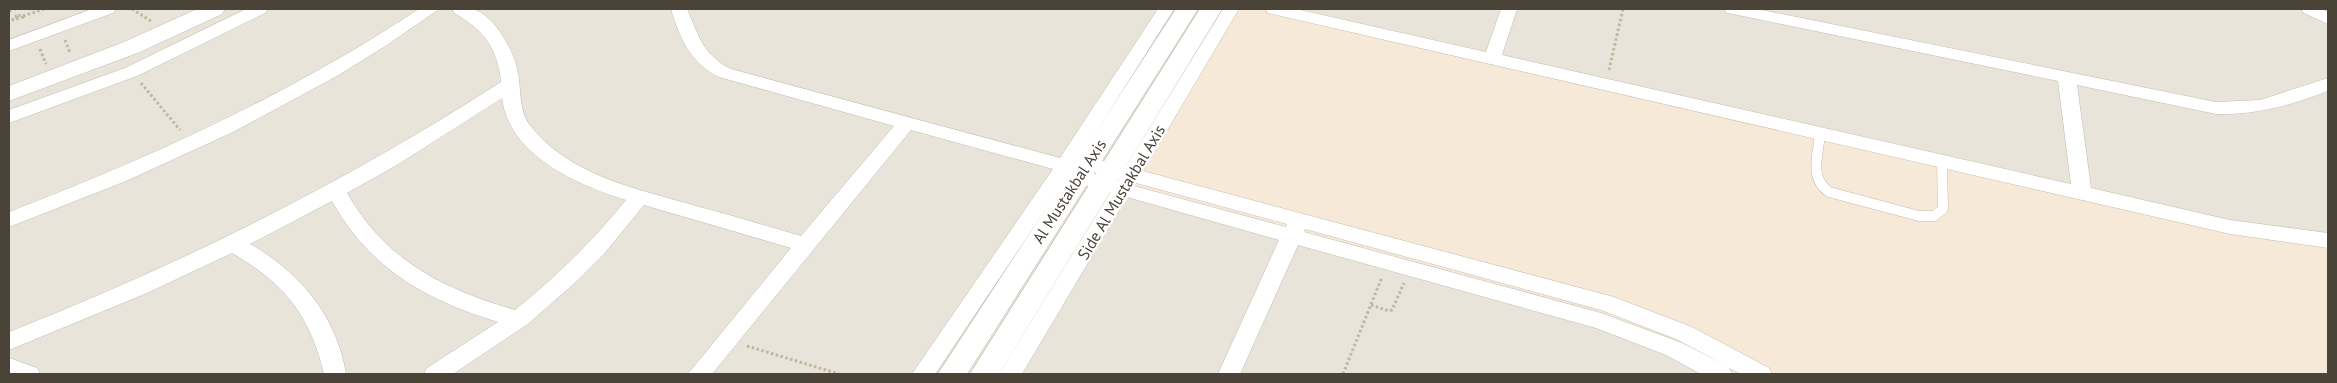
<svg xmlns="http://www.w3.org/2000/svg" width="2337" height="383" viewBox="0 0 2337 383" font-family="'PT Sans',sans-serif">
	<rect width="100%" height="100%" fill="#f5f2ea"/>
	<!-- residential -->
	<rect fill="#e9e4d9" x="9" y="9" width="2319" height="365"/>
	<!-- commercial -->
	<path fill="#f6e9d7" d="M1201 9H1300L2215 217 2250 224 2328 233V374H1736L1662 336 1592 309 1095 176Z"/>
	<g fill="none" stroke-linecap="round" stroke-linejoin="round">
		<!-- service casing -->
		<g stroke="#c3bdb0" stroke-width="11">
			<path id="service" d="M1820 134C1818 155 1809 178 1829 192L1919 216H1934L1943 209 1942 162"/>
		</g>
		<!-- minor casing -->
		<g stroke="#c3bdb0" stroke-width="1">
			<g id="minor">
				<path d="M92 9H116L113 13 9 51V40Z"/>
				<path d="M246 9H268L265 13 137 76 9 123V110L125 68Z"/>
				<path d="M419 9H439L387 45 337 76 233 132 126 181 9 227V212C153 157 290 94 419 9Z"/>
				<path d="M452 9C458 9 465 8 471 9 493 12 515 52 518 73 521 89 519 110 529 124 568 176 638 189 696 206 731 215 766 226 801 236L894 126 719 77C691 64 679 37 671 9H687C698 35 704 56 731 69L1060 158 1158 9H1174L1081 156 1126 166 1223 9H1239L1143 171 1614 297 1692 327 1769 368 1772 374H1741L1729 368 1732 374H1701L1666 355 1596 328 1298 245 1240 374H1218L1279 240 1127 197 1022 374H999L1110 193 1066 179 935 374H912L1053 169 911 130 712 374H688L791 248 644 205 603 255 579 279 528 324 453 374H424L427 368 498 322C426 300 370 269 332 201L250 244C300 272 337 317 346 374H324C310 315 285 284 232 253L147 293 9 350V332C182 264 344 183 501 82 498 48 483 29 454 13ZM502 98C509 156 578 185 626 200 593 241 556 277 515 310 443 289 385 260 347 193L397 165ZM1079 169 1119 178 1117 181ZM1136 183 1287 224 1286 227 1134 186ZM1305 229 1601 310 1676 339 1725 365 1682 343 1601 313 1304 232Z"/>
				<path d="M1265 9H1296L1486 52 1501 9H1517L1502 55 2071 184 2058 81 1733 14 1727 13 1724 9H1757L2216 102 2260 100 2328 78V91C2291 105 2256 115 2216 114L2077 85 2091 188 2230 220 2328 233V248L2230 234 1268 13Z"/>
				<path d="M2301 9H2322L2328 12V24L2304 13Z"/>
				<path d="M9 358 37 368 40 374H9Z"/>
			</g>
		</g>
		<!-- tertiary casing -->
		<g stroke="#c3bdb0" stroke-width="1">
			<g id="tertiary">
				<path d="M197 9H225L222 14 140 52 9 101V86L124 42Z"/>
				<path d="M1176 9H1198L967 374H938Z"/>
				<path d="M1200 9H1222L999 374H970Z"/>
			</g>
		</g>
		<!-- path -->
		<g stroke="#c2b69e" stroke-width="3" stroke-dasharray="2.5 2.5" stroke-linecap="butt">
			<path d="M132 9 151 21"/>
			<path d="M9 11 15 9"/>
			<path d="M18 15 23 17 13 20V18Z"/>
			<path d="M23 16 44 9"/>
			<path d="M65 40 70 53"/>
			<path d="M40 49 46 64"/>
			<path d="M1609 70 1623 9"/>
			<path d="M141 83 180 130"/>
			<path d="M1371 305 1389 311 1392 310 1404 283"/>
			<path d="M747 346 839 374"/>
			<path d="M1343 374 1382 277"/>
		</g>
		<!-- service -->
		<use href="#service" stroke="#fff" stroke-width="10"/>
		<!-- minor -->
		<use href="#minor" fill="#fff" fill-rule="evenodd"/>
		<!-- tertiary -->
		<use href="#tertiary" fill="#fff" fill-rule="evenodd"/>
	</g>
	<g text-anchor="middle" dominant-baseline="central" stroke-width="5" stroke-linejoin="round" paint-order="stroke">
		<!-- street labels -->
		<g font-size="16" fill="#494338" stroke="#fff">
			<text transform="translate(1069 191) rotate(-57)">Al Mustakbal Axis</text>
			<text transform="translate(1121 192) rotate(-59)">Side Al Mustakbal Axis</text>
		</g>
	</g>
	<!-- border -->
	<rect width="2337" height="383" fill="none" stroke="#494338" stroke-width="20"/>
</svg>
